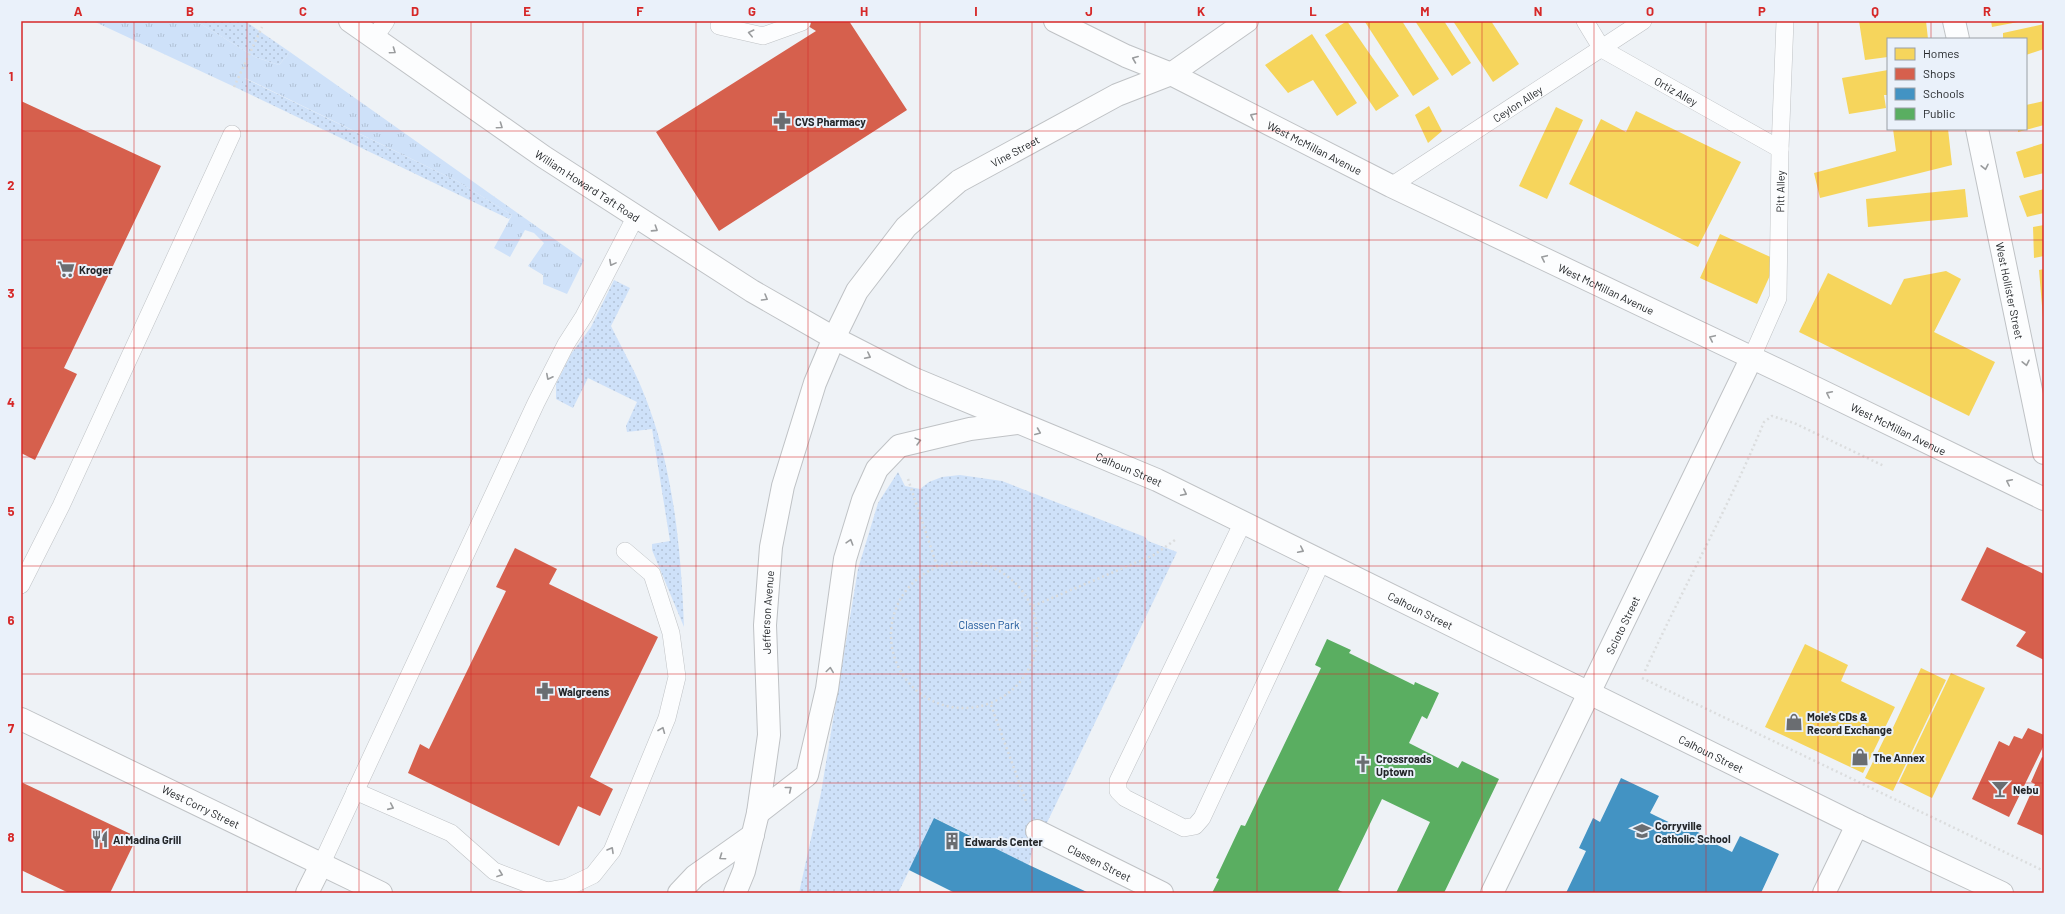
<svg xmlns="http://www.w3.org/2000/svg" width="2065" height="914" viewBox="0 0 2065 914" font-family="Barlow,sans-serif">
	<defs>
		<pattern id="grass-tufts" width="24" height="20" patternUnits="userSpaceOnUse"><rect width="24" height="20" fill="#cee1f9"/><path d="M3 7l-1-3M5 7V3M7 7l1-3M15 17l-1-3M17 17v-4M19 17l1-3" fill="none" stroke="#b1c1d5"/></pattern>
		<pattern id="park-dots" width="8" height="8" patternUnits="userSpaceOnUse"><rect width="8" height="8" fill="#cee1f9"/><path d="M2 2h.1M6 6h.1" fill="none" stroke="#b1c1d5" stroke-width="1.8" stroke-linecap="round"/></pattern>
	</defs>
	<rect width="100%" height="100%" fill="#eef2f6"/>
	<!-- grass -->
	<path fill="url(#grass-tufts)" d="M93 21H196L255 57 279 65 290 52 584 260 567 294 543 284V275L528 266 544 243 534 233 525 230 510 257 494 248 512 215 457 181 245 78 239 89Z"/>
	<!-- park -->
	<g fill="url(#park-dots)">
		<path d="M196 21H245L290 52 279 65 255 57Z"/>
		<path d="M244 78 457 181 512 215 509 219 239 89Z"/>
		<path d="M614 280 630 288 611 326C621 347 633 367 642 389 673 463 681 547 684 627L652 550V544L670 541 652 429 627 432 626 426 637 402 588 378 573 408 556 399V384L571 354 591 327Z"/>
		<path d="M898 472 905 486 920 489 929 482 942 477 960 475 1002 481 1145 537 1148 541 1177 552 1043 831H1037L1029 865 935 818 898 893H799L821 793 858 569 878 503Z"/>
	</g>
	<!-- homes -->
	<g fill="#f6d55c">
		<path d="M1347 21 1399 96 1376 111 1325 35Z"/>
		<path d="M1366 21H1402L1439 79 1413 96 1365 22Z"/>
		<path d="M1415 21H1444L1471 63 1452 76Z"/>
		<path d="M1453 21H1491L1519 64 1493 82Z"/>
		<path d="M1859 21H1926L1928 39H1888V57L1865 60Z"/>
		<path d="M1991 21H2018V22L1992 27Z"/>
		<path d="M2044 24V49L2026 55V39H2003V33Z"/>
		<path d="M1312 34 1357 103 1337 116 1313 80 1288 93 1265 65Z"/>
		<path d="M1888 70V95H1884L1886 108 1849 114 1842 78Z"/>
		<path d="M2044 101V125L2018 132V129H2026V105Z"/>
		<path d="M1429 106 1442 131 1428 143 1415 115Z"/>
		<path d="M1556 107 1583 120 1547 199 1519 186Z"/>
		<path d="M1636 111 1741 162 1698 247 1569 184 1601 119 1626 132Z"/>
		<path d="M1893 129H1948L1952 165 1820 198 1814 173 1896 151Z"/>
		<path d="M2044 143V173L2024 178 2016 152Z"/>
		<path d="M1965 189 1968 217 1868 227 1866 199Z"/>
		<path d="M2044 189V213L2027 217 2019 196Z"/>
		<path d="M2044 225V256L2034 258 2033 227Z"/>
		<path d="M1720 234 1777 260 1757 304 1700 278Z"/>
		<path d="M2044 269V318H2043L2039 270Z"/>
		<path d="M1946 271 1961 279 1934 332 1995 362 1969 416 1799 332 1828 273 1891 305 1904 279Z"/>
		<path d="M1805 644 1848 665 1841 681 1895 707 1863 773 1765 727Z"/>
		<path d="M1921 668 1946 680 1893 791 1865 778 1887 733 1890 734Z"/>
		<path d="M1951 673 1985 688 1932 798 1899 782Z"/>
	</g>
	<!-- shops -->
	<g fill="#d6604d">
		<path d="M800 21H849L907 110 719 231 656 132 816 31Z"/>
		<path d="M21 101 161 166 64 368 77 374 35 460 21 453Z"/>
		<path d="M1987 547 2044 574V660L2016 646 2026 632 1961 600Z"/>
		<path d="M515 548 557 569 549 584 658 637 590 777 613 789 600 816 578 806 559 846 408 773 420 744 429 749 506 591 496 587Z"/>
		<path d="M2028 728 2044 735V745L2009 817 1972 799 1999 741 2009 746 2014 736 2022 739Z"/>
		<path d="M2042 757 2044 758V836L2017 824 2035 784 2031 782Z"/>
		<path d="M21 782 137 837 110 893H69L21 870Z"/>
	</g>
	<!-- schools -->
	<g fill="#4393c3">
		<path d="M1621 778 1659 796 1650 813 1656 816 1679 827 1681 824 1706 836 1705 839 1732 852 1740 836 1779 854 1761 893H1566L1586 851 1579 848 1593 818 1600 822Z"/>
		<path d="M934 818 1029 865 1089 893H955L909 870Z"/>
	</g>
	<!-- public -->
	<path fill="#5aae61" d="M1327 639 1351 650 1349 653 1414 685 1415 682 1439 693 1427 719 1422 716 1409 743 1458 768 1462 761 1499 779 1444 893H1396L1430 822 1382 799 1338 890 1345 893H1212L1219 879 1216 878 1241 825 1245 826 1321 668 1315 665Z"/>
	<g fill="none" stroke-linecap="round" stroke-linejoin="round">
		<!-- lane casing -->
		<g stroke="#bfc2c5" stroke-width="18">
			<g id="lane">
				<path id="s1" d="M1585 21 1602 49 1780 149"/>
				<path d="M719 26 763 36 802 22"/>
				<path d="M374 38 386 21"/>
				<path id="s2" d="M1391 186 1643 21"/>
				<path id="s3" d="M1752 357 1778 298 1780 149 1785 21"/>
				<path d="M1243 522 1118 781V791L1125 798 1184 828 1195 826 1202 818 1322 561"/>
				<path d="M21 585 61 506 232 134"/>
				<path d="M355 791 451 833 494 871 547 891 568 887 593 875 612 851 667 718 677 677 671 633 652 574 625 551"/>
				<path d="M321 865 536 403 566 344 584 316 636 216"/>
			</g>
		</g>
		<!-- street casing -->
		<g stroke="#bfc2c5" stroke-width="24">
			<g id="street">
				<path d="M1954 21 1958 39"/>
				<path id="s4" d="M1977 129 2044 453"/>
				<path id="s5" d="M1037 831 1162 893"/>
				<path d="M307 893 321 865"/>
				<path id="s6" d="M1492 893 1752 357"/>
				<path d="M1824 893 1857 825"/>
			</g>
		</g>
		<!-- secondary casing -->
		<g stroke="#bfc2c5" stroke-width="24">
			<g id="secondary">
				<path id="s7" d="M350 21 544 157 752 291 834 338 912 378 1157 480 1857 825 2002 893"/>
				<path id="s8" d="M1055 21 1126 56 1171 74 1391 186 1799 380 2044 499"/>
				<path id="s9" d="M21 719 381 893"/>
				<path d="M758 813 807 775 827 689 845 559 863 500 877 469 899 446 970 429 1017 423"/>
				<path d="M679 893 695 876 753 835"/>
				<path id="s10" d="M735 893 744 871 758 813 769 735 765 625 771 547 783 486 815 383 834 338 857 291 906 227 959 181 1117 95 1171 74 1247 21"/>
			</g>
		</g>
		<!-- path -->
		<g stroke="#dbddde" stroke-width="2.5" stroke-dasharray="2 3" stroke-linecap="butt">
			<path d="M234 87 262 27"/>
			<path d="M908 479 937 566"/>
			<circle cx="964" cy="635" r="73"/>
			<path d="M1033 606 1154 555 1175 540"/>
			<path d="M1645 671C1683 587 1729 507 1764 422L1772 416 1794 423 1884 466"/>
			<path d="M1642 678 2044 871"/>
			<path d="M991 705 1027 804"/>
		</g>
		<!-- lane -->
		<use href="#lane" stroke="#fcfdfe" stroke-width="17"/>
		<!-- street -->
		<use href="#street" stroke="#fcfdfe" stroke-width="22"/>
		<!-- secondary -->
		<use href="#secondary" stroke="#fcfdfe" stroke-width="22"/>
	</g>
	<!-- one-way arrows -->
	<defs><path id="oneway-chevron" d="M-2-3.5L2.5 0L-2 3.5" fill="none" stroke-width="1.6" stroke-linecap="round" stroke-linejoin="round"/></defs>
	<g stroke="#9a9c9e">
		<use href="#oneway-chevron" transform="translate(751 33) rotate(-167)"/>
		<use href="#oneway-chevron" transform="translate(393 51) rotate(35)"/>
		<use href="#oneway-chevron" transform="translate(1135 59) rotate(-158)"/>
		<use href="#oneway-chevron" transform="translate(1253 116) rotate(-153)"/>
		<use href="#oneway-chevron" transform="translate(500 126) rotate(35)"/>
		<use href="#oneway-chevron" transform="translate(1985 167) rotate(78)"/>
		<use href="#oneway-chevron" transform="translate(655 229) rotate(33)"/>
		<use href="#oneway-chevron" transform="translate(1544 258) rotate(-155)"/>
		<use href="#oneway-chevron" transform="translate(612 263) rotate(118)"/>
		<use href="#oneway-chevron" transform="translate(765 298) rotate(30)"/>
		<use href="#oneway-chevron" transform="translate(1712 338) rotate(-155)"/>
		<use href="#oneway-chevron" transform="translate(868 356) rotate(27)"/>
		<use href="#oneway-chevron" transform="translate(2026 363) rotate(78)"/>
		<use href="#oneway-chevron" transform="translate(549 377) rotate(117)"/>
		<use href="#oneway-chevron" transform="translate(1829 394) rotate(-154)"/>
		<use href="#oneway-chevron" transform="translate(1038 432) rotate(22)"/>
		<use href="#oneway-chevron" transform="translate(918 441) rotate(-15)"/>
		<use href="#oneway-chevron" transform="translate(2009 482) rotate(-154)"/>
		<use href="#oneway-chevron" transform="translate(1184 493) rotate(26)"/>
		<use href="#oneway-chevron" transform="translate(850 542) rotate(-73)"/>
		<use href="#oneway-chevron" transform="translate(1301 550) rotate(26)"/>
		<use href="#oneway-chevron" transform="translate(830 670) rotate(-82)"/>
		<use href="#oneway-chevron" transform="translate(662 730) rotate(-68)"/>
		<use href="#oneway-chevron" transform="translate(789 789) rotate(-39)"/>
		<use href="#oneway-chevron" transform="translate(391 807) rotate(24)"/>
		<use href="#oneway-chevron" transform="translate(611 850) rotate(-60)"/>
		<use href="#oneway-chevron" transform="translate(722 857) rotate(145)"/>
		<use href="#oneway-chevron" transform="translate(500 874) rotate(20)"/>
	</g>
	<!-- grid -->
	<path fill="none" stroke="#d62828" stroke-width="1" stroke-opacity="0.55" d="M134 21V893M247 21V893M359 21V893M471 21V893M583 21V893M696 21V893M808 21V893M920 21V893M1032 21V893M1145 21V893M1257 21V893M1369 21V893M1482 21V893M1594 21V893M1706 21V893M1818 21V893M1931 21V39M1931 129V893M21 131H2044M21 240H2044M21 348H2044M21 457H2044M21 566H2044M21 674H2044M21 783H2044"/>
	<!-- icons -->
	<defs>
		<g id="pharmacy-bare" transform="scale(1.38)"><path d="M-2-6h4v4h4v4h-4v4h-4v-4h-4v-4h4Z" fill="#6a6d71" stroke="#eaf1fa" stroke-width="2.5" paint-order="stroke"/></g>
		<g id="supermarket-bare" transform="scale(1.38)"><path d="M-6-5.5h2.5l.6 2H6L4.5 2H-2.5L-4.4-4H-6ZM-1.5 3.2a1.3 1.3 0 1 0 .1 0ZM3 3.2a1.3 1.3 0 1 0 .1 0Z" fill="#6a6d71" stroke="#eaf1fa" stroke-width="2.5" paint-order="stroke"/></g>
		<g id="shop-bare" transform="scale(1.38)"><path d="M-5-2.5h2.3a2.7 3.5 0 0 1 5.4 0H5L5.5 6h-11ZM-1.5-2.5h3a1.5 2.3 0 0 0-3 0Z" fill="#6a6d71" stroke="#eaf1fa" stroke-width="2.5" paint-order="stroke"/></g>
		<g id="church-bare" transform="scale(1.38)"><path d="M-1.2-6h2.4v3.5h3.3v2.4h-3.3V6h-2.4V-.1h-3.3v-2.4h3.3Z" fill="#6a6d71" stroke="#eaf1fa" stroke-width="2.5" paint-order="stroke"/></g>
		<g id="bar-bare" transform="scale(1.38)"><path d="M-6-5H6L.8 .8V4.5H3.5V6h-7V4.5H-.8V.8Z" fill="#6a6d71" stroke="#eaf1fa" stroke-width="2.5" paint-order="stroke"/></g>
		<g id="school-bare" transform="scale(1.38)"><path d="M0-5L7-2L0 1L-7-2ZM-4 1L0 2.5L4 1V4Q0 6-4 4Z" fill="#6a6d71" stroke="#eaf1fa" stroke-width="2.5" paint-order="stroke"/></g>
		<g id="restaurant-bare" transform="scale(1.38)"><path d="M-5-6h1v4h1v-4h1v4h1v-4h1v5L-1.5 .5V6h-2V.5L-5-1ZM5-6V6H3V1.5H1.5Q1.5-4 5-6Z" fill="#6a6d71" stroke="#eaf1fa" stroke-width="2.5" paint-order="stroke"/></g>
		<g id="building-bare" transform="scale(1.38)"><path d="M-4-6H4V6H1V3H-1V6H-4ZM-2.5-4.3h1.7v1.8h-1.7ZM.8-4.3h1.7v1.8H.8ZM-2.5-1h1.7V.8h-1.7ZM.8-1h1.7V.8H.8Z" fill="#6a6d71" stroke="#eaf1fa" stroke-width="2.5" paint-order="stroke"/></g>
	</defs>
	<g fill-rule="evenodd">
		<use href="#pharmacy-bare" x="782" y="121"/>
		<use href="#supermarket-bare" x="66" y="269"/>
		<use href="#pharmacy-bare" x="545" y="691"/>
		<use href="#shop-bare" x="1794" y="722"/>
		<use href="#shop-bare" x="1860" y="757"/>
		<use href="#church-bare" x="1363" y="764"/>
		<use href="#bar-bare" x="2000" y="789"/>
		<use href="#school-bare" x="1642" y="831"/>
		<use href="#restaurant-bare" x="100" y="839"/>
		<use href="#building-bare" x="952" y="841"/>
	</g>
	<g text-anchor="middle" dominant-baseline="central" stroke-width="4" stroke-linejoin="round" paint-order="stroke">
		<!-- street labels -->
		<g font-size="11" fill="#232629" stroke="#eaf1fa">
			<text stroke="none"><textPath href="#s1" startOffset="118">Ortiz Alley</textPath></text>
			<text stroke="none"><textPath href="#s2" startOffset="151">Ceylon Alley</textPath></text>
			<text stroke="none"><textPath href="#s8" startOffset="289">West McMillan Avenue</textPath></text>
			<text stroke="none"><textPath href="#s10" startOffset="836">Vine Street</textPath></text>
			<text stroke="none"><textPath href="#s7" startOffset="289">William Howard Taft Road</textPath></text>
			<text stroke="none"><textPath href="#s3" startOffset="171">Pitt Alley</textPath></text>
			<text stroke="none"><textPath href="#s8" startOffset="613">West McMillan Avenue</textPath></text>
			<text stroke="none"><textPath href="#s4" startOffset="165">West Hollister Street</textPath></text>
			<text stroke="none"><textPath href="#s8" startOffset="937">West McMillan Avenue</textPath></text>
			<text stroke="none"><textPath href="#s7" startOffset="902">Calhoun Street</textPath></text>
			<text stroke="none"><textPath href="#s7" startOffset="1226">Calhoun Street</textPath></text>
			<text stroke="none"><textPath href="#s10" startOffset="285">Jefferson Avenue</textPath></text>
			<text stroke="none"><textPath href="#s6" startOffset="298">Scioto Street</textPath></text>
			<text stroke="none"><textPath href="#s7" startOffset="1550">Calhoun Street</textPath></text>
			<text stroke="none"><textPath href="#s9" startOffset="200">West Corry Street</textPath></text>
			<text stroke="none"><textPath href="#s5" startOffset="70">Classen Street</textPath></text>
		</g>
		<!-- poi labels -->
		<g font-size="11" font-weight="bold" fill="#232629" stroke="#eaf1fa" text-anchor="start">
			<text x="795" y="121">CVS Pharmacy</text>
			<text x="79" y="269">Kroger</text>
			<text x="558" y="691">Walgreens</text>
			<text x="1807" y="716">Mole's CDs &amp;<tspan x="1807" dy="13">Record Exchange</tspan></text>
			<text x="1873" y="757">The Annex</text>
			<text x="1376" y="758">Crossroads<tspan x="1376" dy="13">Uptown</tspan></text>
			<text x="2013" y="789">Nebu</text>
			<text x="1655" y="825">Corryville<tspan x="1655" dy="13">Catholic School</tspan></text>
			<text x="113" y="839">Al Madina Grill</text>
			<text x="965" y="841">Edwards Center</text>
		</g>
		<!-- park labels -->
		<g font-size="11" fill="#175397" stroke="#eaf1fa">
			<text x="989" y="624">Classen Park</text>
		</g>
	</g>
	<!-- border -->
	<rect width="2065" height="914" fill="none" stroke="#eaf1fa" stroke-width="44"/>
	<!-- legend -->
	<rect x="1887" y="38" width="140" height="92" fill="#eaf1fa" stroke="#9aa0a6"/>
	<rect x="1895" y="48" width="20" height="12" fill="#f6d55c" stroke="#9aa0a6"/>
	<text x="1923" y="58" font-size="12" fill="#232629">Homes</text>
	<rect x="1895" y="68" width="20" height="12" fill="#d6604d" stroke="#9aa0a6"/>
	<text x="1923" y="78" font-size="12" fill="#232629">Shops</text>
	<rect x="1895" y="88" width="20" height="12" fill="#4393c3" stroke="#9aa0a6"/>
	<text x="1923" y="98" font-size="12" fill="#232629">Schools</text>
	<rect x="1895" y="108" width="20" height="12" fill="#5aae61" stroke="#9aa0a6"/>
	<text x="1923" y="118" font-size="12" fill="#232629">Public</text>
	<rect x="22" y="22" width="2021" height="870" fill="none" stroke="#d62828" stroke-width="1.5"/>
	<g font-size="13" text-anchor="middle" font-weight="bold" fill="#d62828">
		<text x="78" y="16">A</text>
		<text x="190" y="16">B</text>
		<text x="303" y="16">C</text>
		<text x="415" y="16">D</text>
		<text x="527" y="16">E</text>
		<text x="640" y="16">F</text>
		<text x="752" y="16">G</text>
		<text x="864" y="16">H</text>
		<text x="976" y="16">I</text>
		<text x="1089" y="16">J</text>
		<text x="1201" y="16">K</text>
		<text x="1313" y="16">L</text>
		<text x="1425" y="16">M</text>
		<text x="1538" y="16">N</text>
		<text x="1650" y="16">O</text>
		<text x="1762" y="16">P</text>
		<text x="1875" y="16">Q</text>
		<text x="1987" y="16">R</text>
		<text x="11" y="81">1</text>
		<text x="11" y="190">2</text>
		<text x="11" y="298">3</text>
		<text x="11" y="407">4</text>
		<text x="11" y="516">5</text>
		<text x="11" y="625">6</text>
		<text x="11" y="733">7</text>
		<text x="11" y="842">8</text>
	</g>
</svg>
